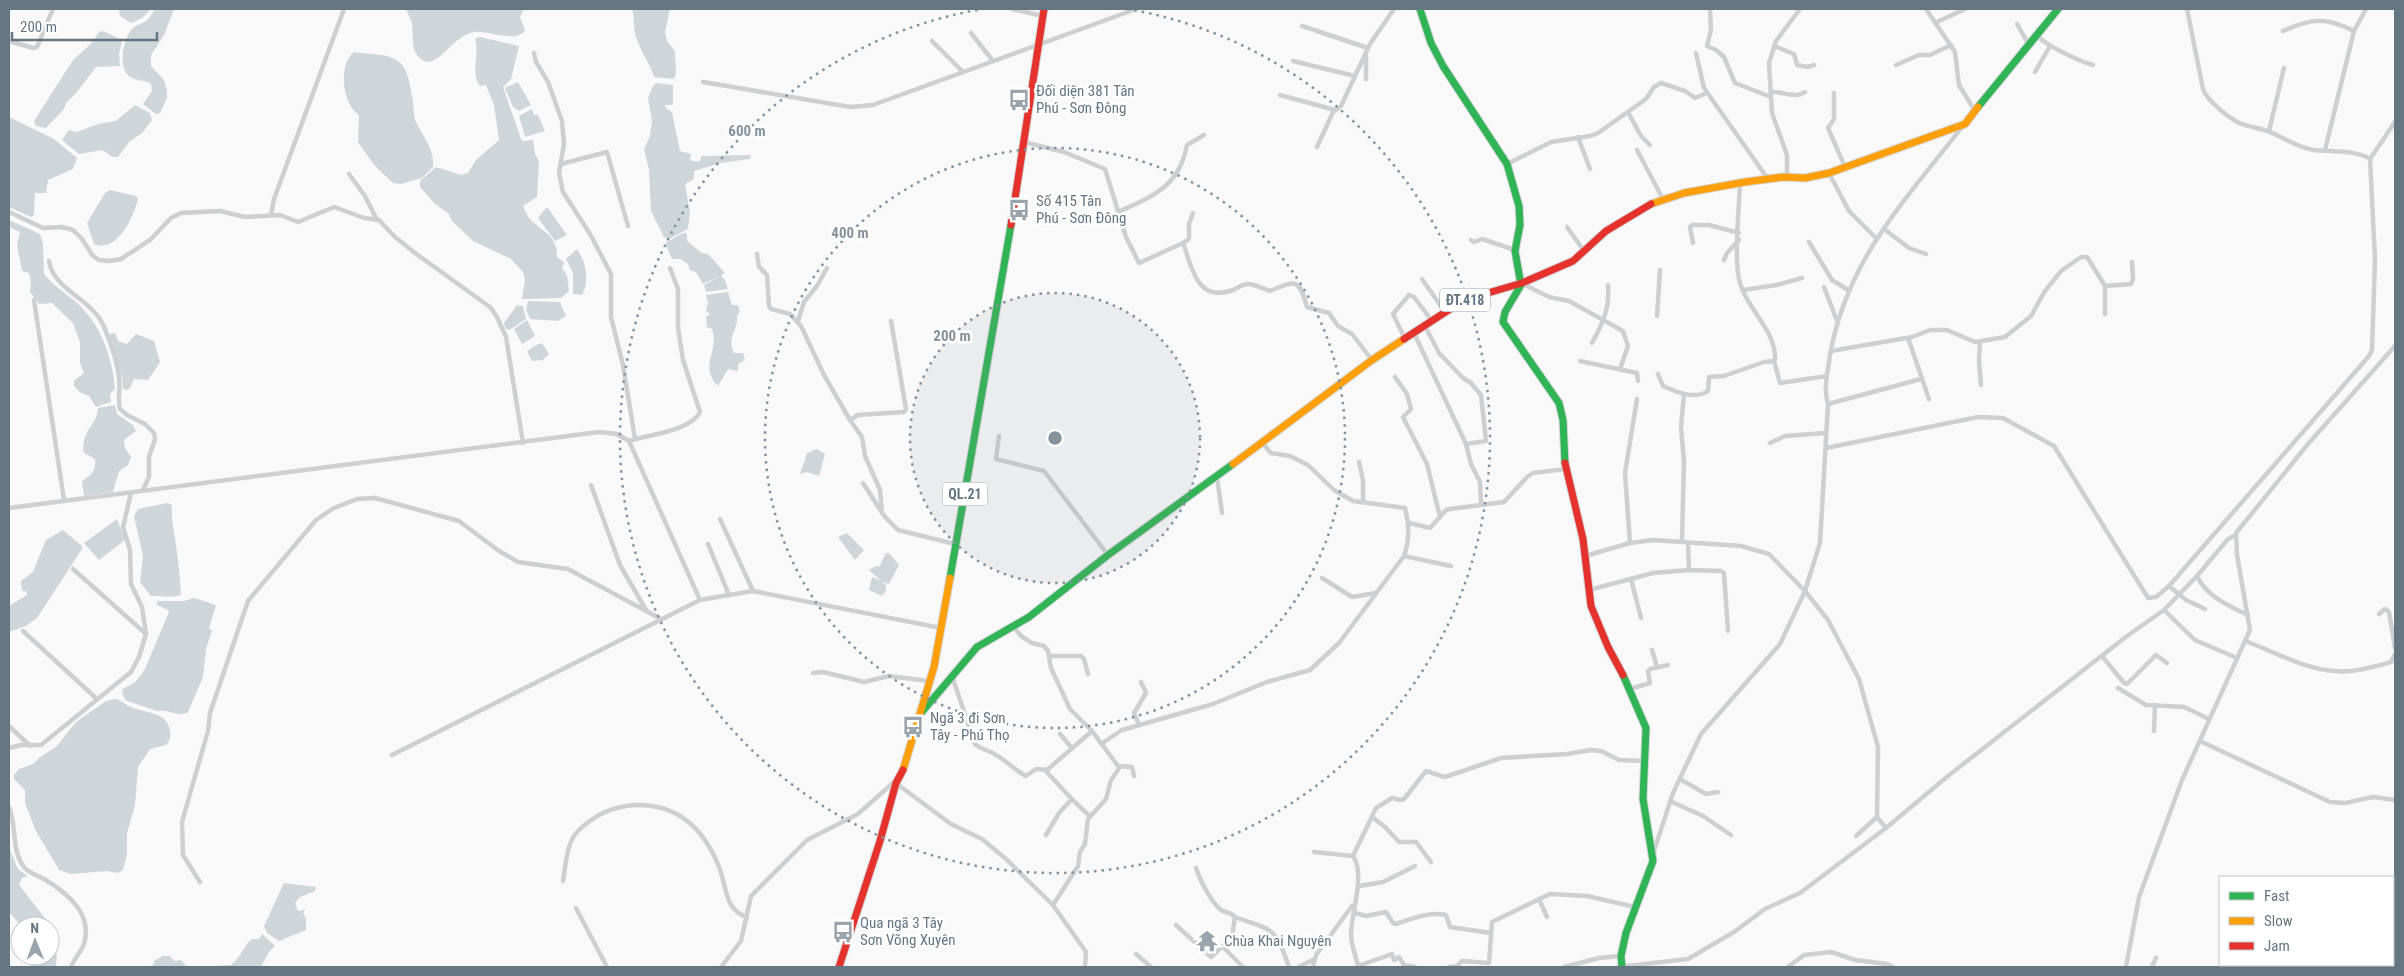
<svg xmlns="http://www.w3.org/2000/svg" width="2404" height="976" viewBox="0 0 2404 976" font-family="'Roboto Condensed',sans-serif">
	<rect width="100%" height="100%" fill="#f9f9f9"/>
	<!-- water -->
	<g fill="#ced6d9">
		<path d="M119 9H151L142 18 131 23 120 16Z"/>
		<path d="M155 9H174L164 35 151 55V66L164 80 167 91V98L160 113 156 114 143 104 152 91 151 84C144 79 136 82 129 76 118 67 123 39 132 29 136 25 142 24 146 21 150 18 152 13 155 9Z"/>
		<path d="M406 9H524L520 17 525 30C517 44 488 30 474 32 453 36 443 62 426 62 409 54 414 39 412 24 411 19 408 14 406 9Z"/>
		<path d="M632 9H670L665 32 667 41 675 51 676 73 674 79 654 77C650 63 642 54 637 40 633 31 635 19 632 9Z"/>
		<path d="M103 31 122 40 119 54 120 66 96 67 77 92 66 103 64 109 46 128 36 126 34 121 73 60 91 44 99 32Z"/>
		<path d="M480 37 519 46 511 79 503 87 521 139 523 141 533 140 535 154 539 161 537 197 523 206C525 211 528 217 531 220 542 231 558 236 557 257L564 262 562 268 567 275 569 291 561 298 522 299 525 280 523 272 511 259 473 241 452 221 449 214 434 203 420 187V181L436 167 461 175 468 173 476 160 499 140 494 105 486 85 480 86C470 74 480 54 475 39Z"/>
		<path d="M354 52C392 57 406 51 412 96 414 104 413 115 416 122 423 136 435 151 433 167L422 178 401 184 393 183 375 166 358 142 359 115C342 104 338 64 354 52Z"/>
		<path d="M518 82 531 105 519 111 513 107 505 88Z"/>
		<path d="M656 83 673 85V105H665L666 108 672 112 680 151 691 154 690 160 699 162 702 156 751 155 750 159 721 163 694 171V179L685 184 690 213 688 229 669 239 664 237 651 211 649 170 644 149 650 136 652 121 648 98 652 88Z"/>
		<path d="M135 105 150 113 152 120 142 133 130 141 118 157H113L102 150 79 154 62 140 69 130 77 132 98 124 116 121Z"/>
		<path d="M532 109 534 115H538L545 131 525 137 519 116Z"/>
		<path d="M9 117 54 139 77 158 73 169 48 180 46 193H35L34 215 31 217 9 207Z"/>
		<path d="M110 190 136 196 138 199C134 216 117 254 94 244L87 223 105 193Z"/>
		<path d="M546 208H548L567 235 555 241 538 218Z"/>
		<path d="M9 220 40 234 43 244 44 274C53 285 65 293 76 302 100 323 113 358 115 389L110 394 111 402 96 407 89 396 81 393 74 386V381L84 373 80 363V342L73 323 52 303 39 304 30 292 31 283 29 273 22 271 17 245 20 232 9 227Z"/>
		<path d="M683 233H687V241L702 253 708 254 725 273 721 276 725 280 728 289 706 292 704 285 721 276 703 284 696 272 690 270 688 264 680 259H672L665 243Z"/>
		<path d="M577 249C586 262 590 281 582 295L573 294V273L566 259Z"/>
		<path d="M728 292 732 305H738L740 312 737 315C739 330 726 336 734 353H743L745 360 738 364V371L728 369 718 386C698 365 720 352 712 329L707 327 706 317 710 314 706 311 708 303 706 295Z"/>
		<path d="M528 301 560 302 566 316 558 321 530 319 526 310Z"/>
		<path d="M517 305 523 306 526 319 509 330 505 328 504 323Z"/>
		<path d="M527 320 535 336 522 344 514 329Z"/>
		<path d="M112 333H115L118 341 127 344 136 334 154 341 160 362 148 380 134 379 130 388 127 390 123 389 122 376 109 336Z"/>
		<path d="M542 343 549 354 543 360 532 361 527 351 534 346Z"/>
		<path d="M115 405 117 414 133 425 136 431 124 440 125 448 131 457 128 465 119 471 113 492 84 496 82 481C91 476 97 469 95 459L84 453C80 431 97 426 98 408Z"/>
		<path d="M817 449 825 454 819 476 807 472 800 474 807 453Z"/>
		<path d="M167 503 171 504C173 510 171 514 172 519 176 545 180 569 181 595 170 598 162 596 151 596L140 582 143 556 134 516 138 509Z"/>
		<path d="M117 519 125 540 99 560 84 543Z"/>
		<path d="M63 530 82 546V549L37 618 26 626 9 632V606L27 595 26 591H22L21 581 33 572 46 540Z"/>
		<path d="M847 533 864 550 856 559H854L838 537Z"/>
		<path d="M886 553H889L899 565 889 584 882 582 886 585V590L882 596 869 590 872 577 881 581 869 570 876 566 879 567Z"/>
		<path d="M194 598 216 605 209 628 212 631 206 649 203 677 188 712C178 718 167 708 157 711L130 702 125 700 122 693 123 689 135 682 144 671 169 612 168 610 157 605V601H184Z"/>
		<path d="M116 699C122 700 124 704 129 706 144 714 167 710 170 731 171 737 170 741 166 745L150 749 138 767 135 805 127 833V854L123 870 118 873 107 871 71 874 59 870 36 831 25 803V790L14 779V775L19 769 33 764 40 757 56 747 76 722 106 701Z"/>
		<path d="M9 847 18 869 28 876 22 878 19 884C32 904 49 918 56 941L55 945 57 949 56 967H31L32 956H50V926H21L9 912Z"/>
		<path d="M284 883 316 887 315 891 300 897 295 903 298 911 306 909 303 912 306 919V930L279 941 267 933 264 926Z"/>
		<path d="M262 934 275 946 269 952 261 967H201L231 965C242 956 244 945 252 939H259Z"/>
		<path d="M163 956H170L174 961 181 960 187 967H150L154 964V961Z"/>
	</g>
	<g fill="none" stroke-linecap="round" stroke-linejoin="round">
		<!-- fast casing -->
		<g stroke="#d5d6d7" stroke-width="9">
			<g id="fast">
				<path d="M1420 9 1431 43 1443 66 1507 164 1519 206 1520 225 1515 251 1521 285 1505 312 1503 322 1559 403 1563 420 1565 463"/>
				<path d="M1978 107 2058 9"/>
				<path d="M950 578 1011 225"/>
				<path d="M921 713 977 647 1029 617 1108 555 1233 464"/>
				<path d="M1622 967 1621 956 1626 933 1653 861 1643 799 1646 728 1623 675"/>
			</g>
		</g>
		<!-- slow casing -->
		<g stroke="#d5d6d7" stroke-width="9">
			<g id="slow">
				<path d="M1651 204 1684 193 1745 182 1783 177 1805 178 1829 173 1965 124 1978 107"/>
				<path d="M1233 464 1372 360 1404 339"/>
				<path d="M903 770 934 667 950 578"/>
			</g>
		</g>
		<!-- jam casing -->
		<g stroke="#d5d6d7" stroke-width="9">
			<g id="jam">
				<path d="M1011 225 1044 9"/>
				<path d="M1404 339 1464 300 1522 283 1573 261 1606 231 1651 204"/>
				<path d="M1565 463 1583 539 1591 606 1608 647 1623 675"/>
				<path d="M839 967 880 841 896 783 903 770"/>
			</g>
		</g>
		<!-- street -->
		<g stroke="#cecfd0" stroke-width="4.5">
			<path d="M1012 9 1043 16"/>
			<path d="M1710 9 1711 30 1707 46 1716 50 1724 57 1735 83 1771 97"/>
			<path d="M1926 9 1955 52 1959 85 1975 111"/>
			<path d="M1937 22 1965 9"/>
			<path d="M2017 24 2029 45"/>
			<path d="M1302 26 1311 29"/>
			<path d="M1314 30 1368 48"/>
			<path d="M2283 31C2312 18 2325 17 2354 31"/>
			<path d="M971 33 993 61"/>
			<path d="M2037 36C2048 46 2078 61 2093 65"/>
			<path d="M9 41 33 48 37 47 53 9"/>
			<path d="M932 41 962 71"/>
			<path d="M1774 46 1794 54 1797 65 1808 67 1814 65"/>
			<path d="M534 53 536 62 548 82 562 121 564 144 559 173 563 192 590 234 611 274V317L623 365 635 439"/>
			<path d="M1696 53 1704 88 1768 179"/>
			<path d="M1293 61 1355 76"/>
			<path d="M1896 65 1919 55H1930L1951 45"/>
			<path d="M2035 72 2050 46"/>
			<path d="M1366 79V56"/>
			<path d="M703 82 850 107 873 105 1136 9"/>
			<path d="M1771 92C1782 91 1795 99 1805 92"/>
			<path d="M1834 93V119L1828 128 1845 167"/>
			<path d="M1280 95 1335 110"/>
			<path d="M1628 112 1641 136 1650 145"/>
			<path d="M2269 131 2284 68"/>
			<path d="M1578 137 1590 169"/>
			<path d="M1024 142 1064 152 1105 169 1126 237 1139 263 1183 243C1192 267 1196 301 1230 291 1236 290 1241 284 1248 284 1255 284 1263 289 1270 291 1296 280 1299 278 1307 307L1329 313 1338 326 1352 334 1372 360"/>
			<path d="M1317 147 1333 112 1341 106 1370 44 1394 9"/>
			<path d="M1637 150 1664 201"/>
			<path d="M2325 150 2354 31 2366 9"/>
			<path d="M2370 159 2395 122"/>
			<path d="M561 164 607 152 628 226"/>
			<path d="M1507 164 1551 142 1590 136 1598 133 1646 99 1654 87 1661 83 1685 91 1695 98 1707 93"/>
			<path d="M1829 173 1849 211 1876 238"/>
			<path d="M349 174 365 196 377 220"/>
			<path d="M1787 177V155L1772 113 1769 63 1776 41 1800 9"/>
			<path d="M9 212 43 228 62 227 73 230 82 239 93 256 99 260 109 261 121 259 150 240 171 218 181 213 220 211 245 217 280 215 298 222 334 207 364 218 379 220 395 237 415 253 490 307 497 317 506 337 523 443"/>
			<path d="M1118 212C1153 196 1179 187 1187 145L1204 135"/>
			<path d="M271 215 274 199 344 9"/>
			<path d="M1567 227 1584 251"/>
			<path d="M1884 229 1909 248 1926 254"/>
			<path d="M1471 240 1474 242 1482 239 1515 250"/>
			<path d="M1809 242 1832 280 1848 290"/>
			<path d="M1183 243 1189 239V224L1193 213"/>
			<path d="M1693 243 1690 227 1692 225H1709L1739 233"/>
			<path d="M757 254 759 267 767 275 769 306 771 309 790 314 801 326 824 375 850 420 862 437 865 456 880 490 882 513 887 519 898 530 955 544"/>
			<path d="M1724 260 1727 253 1739 240"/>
			<path d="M49 261C53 288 86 297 100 319 107 331 118 363 119 378 121 388 117 399 120 409L127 415 145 424 154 433 155 439 149 457V477L143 490"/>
			<path d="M670 268 678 289V328L683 360 700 412C691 431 647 435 629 441L700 600 753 591 941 628"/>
			<path d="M1422 279 1445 312"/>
			<path d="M1523 284 1549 297 1569 301 1623 331 1628 346 1620 369"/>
			<path d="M1824 287 1837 321"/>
			<path d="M1743 290 1777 285 1802 278"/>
			<path d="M34 300 64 500"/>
			<path d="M2105 314V286"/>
			<path d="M1657 316 1660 270"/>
			<path d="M798 321 804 302 817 286 827 268"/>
			<path d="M1414 333 1466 444 1486 441 1481 395 1471 383 1463 378 1439 353 1425 326"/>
			<path d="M1908 338 1929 399"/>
			<path d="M1405 339 1393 314 1409 295 1414 297 1432 321"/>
			<path d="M1980 342 1979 360 1981 385"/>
			<path d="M1592 343C1603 323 1610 308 1608 285"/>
			<path d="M1831 351 1912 337 1930 330H1947L1975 342 2005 337 2031 316 2045 291 2061 271 2081 257H2087L2105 286 2131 284 2133 279 2132 262"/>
			<path d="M1580 361 1637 373 1638 381"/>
			<path d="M1774 361 1780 383 1827 376"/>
			<path d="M1658 374 1663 386C1676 392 1695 400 1708 391L1709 377 1724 376 1764 362 1774 361 1775 359C1776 329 1745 308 1739 279 1734 255 1739 210 1740 183"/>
			<path d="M1395 377 1407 394 1411 409 1403 417 1427 464 1440 517"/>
			<path d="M1828 404 1921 379"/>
			<path d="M850 420 858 415 904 412 906 409 891 321"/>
			<path d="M999 436 996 459 1044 471 1108 555"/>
			<path d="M1770 443 1785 436 1826 433"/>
			<path d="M1466 444 1471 464 1480 482 1481 503"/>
			<path d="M1826 448 1978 417 2003 418 2054 446 2148 598 2156 597 2169 586 2186 600 2205 609"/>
			<path d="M1359 462 1363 480V502"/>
			<path d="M1217 477 1222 513"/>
			<path d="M863 483 881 511"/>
			<path d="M591 485 620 565 646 610"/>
			<path d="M9 508 599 432 617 434 629 441"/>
			<path d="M720 519 753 591"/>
			<path d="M1409 523 1430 528 1446 510 1450 509 1504 502 1527 477 1533 473 1565 469"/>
			<path d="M1682 541 1684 461 1681 427 1684 394"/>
			<path d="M1630 543 1625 473 1637 399"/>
			<path d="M1688 543 1689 570"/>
			<path d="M708 544 729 595"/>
			<path d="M1404 556 1451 566"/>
			<path d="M1585 556 1630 543 1653 540 1741 546 1769 554 1805 591 1828 620 1859 679 1878 747 1877 817 1886 828"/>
			<path d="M73 569 145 633"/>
			<path d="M2197 576C2207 597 2229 606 2248 615"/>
			<path d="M1322 578 1352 597 1376 593"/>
			<path d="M1631 579 1641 618"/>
			<path d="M2169 586 2369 356 2372 350 2375 259 2370 159C2359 150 2329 152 2314 150 2298 148 2286 139 2272 133 2263 128 2252 128 2242 124 2231 120 2207 101 2203 89L2187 9"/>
			<path d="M1589 590 1653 573 1689 570 1721 571 1724 573 1728 631"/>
			<path d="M2164 610 2195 640 2237 658"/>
			<path d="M2379 614 2385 609 2389 612 2395 648"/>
			<path d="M1013 626 1021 636 1032 643 1044 646 1048 651 1051 668 1070 709 1092 731 1118 766 1132 767 1134 776"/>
			<path d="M23 631 97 699"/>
			<path d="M2245 641C2273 651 2304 669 2334 671 2353 673 2373 667 2391 662L2395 654"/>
			<path d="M1652 650 1657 667"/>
			<path d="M1049 656H1081L1084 659 1088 674"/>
			<path d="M2102 656 2124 683 2127 684 2156 655 2167 663"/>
			<path d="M813 673 823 672 864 682 889 676 929 681"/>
			<path d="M952 676 975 744C982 750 989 750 996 755 1007 761 1014 770 1026 776L1036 769 1047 770 1092 731"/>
			<path d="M2118 688 2146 705 2184 707 2209 719"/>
			<path d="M1630 689 1650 683 1648 671 1650 669 1668 665"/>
			<path d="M1139 725 1134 713 1146 693 1141 682"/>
			<path d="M9 726 30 746"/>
			<path d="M2154 731 2155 705"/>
			<path d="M1060 734 1072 748"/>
			<path d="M2200 741 2330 802 2345 803 2373 797 2395 800"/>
			<path d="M1101 744 1122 730 1213 704 1267 682 1310 670 1339 643 1404 556C1410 539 1409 525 1405 508L1353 501 1334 490 1308 465 1290 456 1271 453 1262 443"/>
			<path d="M9 748 21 745H41L131 672 139 657 146 634 142 607 131 584 130 550 123 527 131 493"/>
			<path d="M392 755 700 600"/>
			<path d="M1045 770C1060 786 1073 802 1090 816"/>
			<path d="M1680 779 1706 794 1718 792"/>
			<path d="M897 784 951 824 982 839 1006 859 1053 905 1086 952 1085 967"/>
			<path d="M1670 801 1703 816 1731 835"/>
			<path d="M9 807C17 826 11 848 23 866 28 873 39 876 46 880 68 894 93 914 84 944 81 952 74 959 71 967"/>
			<path d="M1372 817 1385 827 1399 842H1416L1431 862"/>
			<path d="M1046 835 1059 813 1071 800"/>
			<path d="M1856 836 1877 817"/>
			<path d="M1314 852 1353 856"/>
			<path d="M1653 854 1673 793 1701 734 1780 644 1805 591 1820 543 1828 404C1823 387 1828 372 1830 355 1847 259 1905 201 1962 127"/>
			<path d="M1353 856 1376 808 1392 798 1400 800 1404 799 1426 771 1445 777 1501 758 1567 754 1591 750 1601 751 1619 760 1644 761"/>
			<path d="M1353 856C1366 875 1351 912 1351 935 1351 945 1356 956 1358 966L1392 954 1394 960 1399 957 1404 965 1415 967"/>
			<path d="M1196 868C1200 880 1211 902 1221 910 1226 913 1231 912 1235 917 1275 931 1275 927 1289 967"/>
			<path d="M563 881C566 865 566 843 578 831 594 815 614 806 636 805 678 804 704 829 719 867 727 886 724 910 747 917"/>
			<path d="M200 882 183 855 182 822 208 731 210 713 248 601 316 520 334 508 357 499 375 498 459 521 499 551 518 562 568 569 661 619"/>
			<path d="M1359 886 1383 882 1415 866"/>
			<path d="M1539 899 1547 917"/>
			<path d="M1053 905 1078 866 1080 852 1085 844 1088 819 1106 799 1111 780 1120 767"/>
			<path d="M576 908 607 967"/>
			<path d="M1354 909 1355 913 1366 916 1386 912 1393 923 1396 924C1411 919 1430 911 1446 915L1450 927 1491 933"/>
			<path d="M1176 925 1211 957 1232 937 1235 917"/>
			<path d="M1223 947 1243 967"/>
			<path d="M1136 954 1151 967"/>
			<path d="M721 967 741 941 751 896 807 840 858 814 894 782"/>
			<path d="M1298 967 1315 959"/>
			<path d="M1313 967 1316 955 1352 906"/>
			<path d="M1449 967 1457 966 1462 961 1489 963 1492 922 1550 894 1587 896 1635 907"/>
			<path d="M1564 967 1599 958 1621 956"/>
			<path d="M1618 967 1688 959 1734 932 1765 909 1800 893 1886 828 1948 776 2127 636 2164 610 2197 576 2228 539 2236 535"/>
			<path d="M1788 967 1804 955 1831 952 1855 960 1887 964 1893 967"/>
			<path d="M2126 967 2139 897 2182 780 2250 630 2237 555 2236 533 2308 444 2395 346"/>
			<path d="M2152 967 2156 958"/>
		</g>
		<!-- fast -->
		<use href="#fast" stroke="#30b455" stroke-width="7"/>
		<!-- slow -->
		<use href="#slow" stroke="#ff9f0a" stroke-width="7"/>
		<!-- jam -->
		<use href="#jam" stroke="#e5322d" stroke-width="7"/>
	</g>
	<!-- distance rings -->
	<circle cx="1055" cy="438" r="145" fill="#84929c" fill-opacity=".12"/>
	<g fill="none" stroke="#84929c" stroke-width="2.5" stroke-dasharray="2.5 5">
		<circle cx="1055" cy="438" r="145"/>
		<circle cx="1055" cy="438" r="290"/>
		<path d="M1127 9A435 435 0 1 1 983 9"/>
	</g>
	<!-- icons -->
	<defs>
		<g id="bus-bare" transform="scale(1.725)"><path d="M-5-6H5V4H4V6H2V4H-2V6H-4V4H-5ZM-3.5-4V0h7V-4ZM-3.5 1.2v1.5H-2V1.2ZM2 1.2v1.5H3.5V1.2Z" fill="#99a4ac" stroke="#fff" stroke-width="2.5" paint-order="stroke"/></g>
		<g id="temple-bare" transform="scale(1.725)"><path d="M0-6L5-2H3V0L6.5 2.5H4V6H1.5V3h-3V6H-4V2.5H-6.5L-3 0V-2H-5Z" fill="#99a4ac" stroke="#fff" stroke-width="2.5" paint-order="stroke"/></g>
	</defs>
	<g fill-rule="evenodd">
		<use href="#bus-bare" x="1019" y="100"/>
		<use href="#bus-bare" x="1019" y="210"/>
		<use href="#bus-bare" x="913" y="727"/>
		<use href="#bus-bare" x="843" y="932"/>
		<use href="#temple-bare" x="1207" y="941"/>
	</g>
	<g text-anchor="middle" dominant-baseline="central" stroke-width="5" stroke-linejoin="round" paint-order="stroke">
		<!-- shield labels -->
		<g fill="#fff" stroke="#939fa8" stroke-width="1">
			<rect x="1440" y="288.5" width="50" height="23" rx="4"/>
			<rect x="942.5" y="482.5" width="45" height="23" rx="4"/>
		</g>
		<g font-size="14" font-weight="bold" fill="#657683">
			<text x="1465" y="300">ĐT.418</text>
			<text x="965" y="494">QL.21</text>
		</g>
		<!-- poi labels -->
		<g font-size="15" fill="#657683" stroke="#fff" text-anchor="start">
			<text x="1036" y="91">Đối diện 381 Tân<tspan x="1036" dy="17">Phú - Sơn Đông</tspan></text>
			<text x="1036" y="201">Số 415 Tân<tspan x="1036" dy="17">Phú - Sơn Đông</tspan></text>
			<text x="930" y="718">Ngã 3 đi Sơn<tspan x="930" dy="17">Tây - Phú Thọ</tspan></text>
			<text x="860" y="923">Qua ngã 3 Tây<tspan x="860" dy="17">Sơn Võng Xuyên</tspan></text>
			<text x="1224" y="941">Chùa Khai Nguyên</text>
		</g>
	</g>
	<circle cx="1055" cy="438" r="8" fill="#84929c" stroke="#fff" stroke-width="2.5"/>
	<g font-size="15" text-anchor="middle" font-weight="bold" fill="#84929c" stroke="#fff" stroke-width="5" stroke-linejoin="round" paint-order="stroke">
		<text x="747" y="136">600 m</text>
		<text x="850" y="238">400 m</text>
		<text x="952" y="341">200 m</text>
	</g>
	<!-- border -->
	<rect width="2404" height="976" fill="none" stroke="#657683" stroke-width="20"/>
	<!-- legend -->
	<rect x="2219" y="876" width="175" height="90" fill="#ffffff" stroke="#c1c8cd"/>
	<rect x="2229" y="892" width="25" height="8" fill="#30b455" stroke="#c1c8cd"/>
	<text x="2264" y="901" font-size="15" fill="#657683">Fast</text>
	<rect x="2229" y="917" width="25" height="8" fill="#ff9f0a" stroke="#c1c8cd"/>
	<text x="2264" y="926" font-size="15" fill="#657683">Slow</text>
	<rect x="2229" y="942" width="25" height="8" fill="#e5322d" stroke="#c1c8cd"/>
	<text x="2264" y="951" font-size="15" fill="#657683">Jam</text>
	<!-- north arrow -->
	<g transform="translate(35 941) rotate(359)"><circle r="24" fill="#ffffff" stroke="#c1c8cd"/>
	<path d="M0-4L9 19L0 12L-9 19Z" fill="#99a4ac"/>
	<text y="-8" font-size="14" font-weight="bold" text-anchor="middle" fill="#657683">N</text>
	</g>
	<!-- scale -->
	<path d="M12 32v8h145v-8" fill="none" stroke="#657683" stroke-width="2.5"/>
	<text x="20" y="32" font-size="15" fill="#657683" stroke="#ffffff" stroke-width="4" paint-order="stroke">200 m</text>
</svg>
